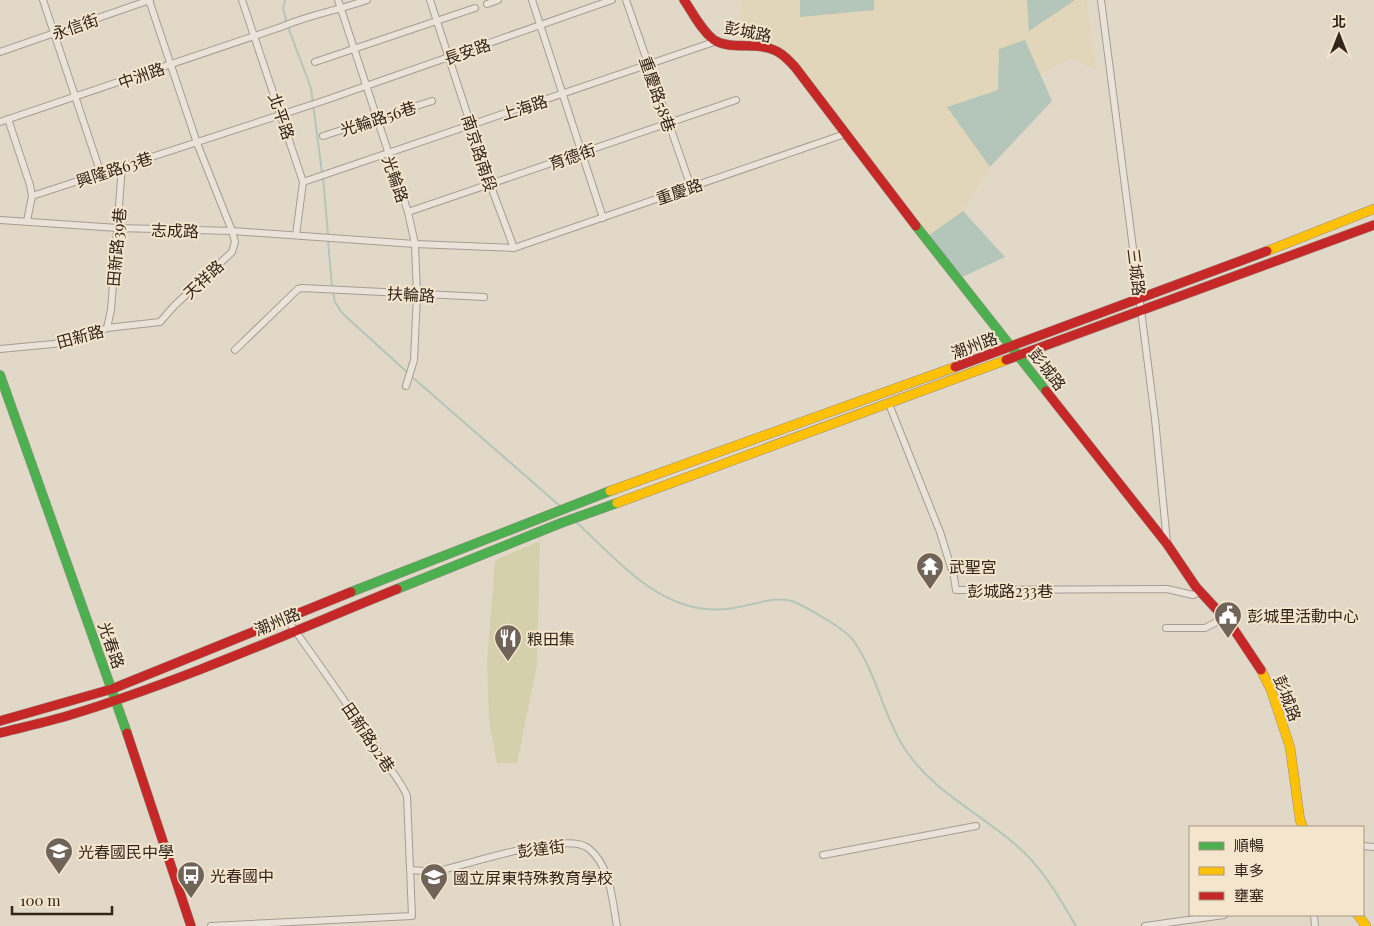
<svg xmlns="http://www.w3.org/2000/svg" width="1374" height="926" viewBox="0 0 1374 926" font-family="'Playfair Display','Noto Sans TC',serif">
	<rect width="100%" height="100%" fill="#e2d8c8"/>
	<!-- farmland -->
	<path fill="#e1d6b9" d="M741 0H1086L1097 70 1071 59 1040 74 1025 40 999 90 948 107 990 167 963 211 925 238 795 67 775 49 739 45Z"/>
	<!-- green -->
	<path fill="#d3d0ab" d="M540 541 537 665 517 763H497L489 722 487 661 495 560Z"/>
	<!-- water -->
	<g fill="#b4c5b9">
		<path d="M800 0H874V10L800 17Z"/>
		<path d="M1027 0H1075L1029 31Z"/>
		<path d="M1025 40 1052 101 990 167 947 107 998 90 999 49Z"/>
		<path d="M963 211 1005 257 958 279 925 238Z"/>
	</g>
	<g fill="none" stroke-linecap="round" stroke-linejoin="round">
		<!-- stream -->
		<g stroke="#b4c5b9" stroke-width="2">
			<path d="M285 0 283 9 287 23"/>
			<path d="M288 27 311 88 322 173"/>
			<path d="M323 177 328 235"/>
			<path d="M328 240 332 287"/>
			<path d="M333 292 335 302 342 313 408 373"/>
			<path d="M411 376 560 506"/>
			<path d="M576 522C622 564 666 620 734 608 755 605 777 594 797 603 811 610 845 629 853 640 876 672 883 714 903 746 931 791 977 811 1016 845 1042 867 1059 897 1076 926"/>
		</g>
		<!-- street casing -->
		<g stroke="#a69d92" stroke-width="8">
			<g id="street">
				<path d="M43 0 101 174"/>
				<path d="M242 0 303 182 296 235"/>
				<path d="M338 0 408 212 415 244 417 294 414 360 406 386"/>
				<path d="M430 0 490 184 514 248"/>
				<path d="M532 0 603 218"/>
				<path d="M626 0 691 187"/>
				<path d="M1101 0 1155 419 1167 542"/>
				<path d="M487 4 498 0"/>
				<path d="M0 52 150 0"/>
				<path d="M315 62 475 8"/>
				<path d="M8 119 30 185 32 196 27 221"/>
				<path d="M0 122 281 27C308 15 339 10 367 0"/>
				<path d="M323 136 432 101"/>
				<path d="M303 182 717 41"/>
				<path d="M32 196 323 101 612 0"/>
				<path d="M408 212 736 100"/>
				<path d="M0 220 118 228 232 231 415 244 514 248 845 134"/>
				<path d="M107 328 111 310 122 166"/>
				<path d="M0 349 53 344 78 340 107 328 160 322 175 305 232 252 235 242 232 231 197 143 149 0"/>
				<path d="M235 350 298 289 302 288 484 297"/>
				<path d="M889 404 940 532 954 577 956 590 1167 589 1193 595 1200 592"/>
				<path d="M1166 628H1205L1224 618"/>
				<path d="M1363 846 1374 847"/>
				<path d="M823 855 976 826"/>
				<path d="M411 870C421 871 432 872 442 870 470 864 566 831 588 848 611 866 612 900 617 926"/>
				<path d="M1314 915 1315 926"/>
				<path d="M211 926 412 916 407 796C400 779 387 766 378 751 349 706 317 661 286 618"/>
				<path d="M1145 926 1224 915"/>
			</g>
		</g>
		<!-- fast casing -->
		<g stroke="#968d82" stroke-width="10">
			<g id="fast">
				<path d="M916 226 1046 391"/>
				<path d="M0 375 127 733"/>
				<path d="M397 589 561 523 617 503"/>
				<path d="M351 592 610 491"/>
			</g>
		</g>
		<!-- slow casing -->
		<g stroke="#968d82" stroke-width="10">
			<g id="slow">
				<path d="M1267 251 1374 209"/>
				<path d="M610 491 955 367"/>
				<path d="M617 503 1006 360"/>
				<path d="M1261 670 1271 690 1290 747 1300 820 1303 827"/>
				<path d="M1358 915 1366 926"/>
			</g>
		</g>
		<!-- jam casing -->
		<g stroke="#968d82" stroke-width="10">
			<g id="jam">
				<path d="M684 0C693 13 701 30 714 40 732 51 755 41 774 50 783 53 789 61 795 67L916 226"/>
				<path d="M1006 360 1374 225"/>
				<path d="M955 367 1267 251"/>
				<path d="M1046 391 1167 544 1196 587 1231 625 1261 670"/>
				<path d="M0 721 112 689 351 592"/>
				<path d="M0 733C23 727 47 722 70 715 182 681 289 633 397 589"/>
				<path d="M127 733 191 926"/>
			</g>
		</g>
		<!-- street -->
		<use href="#street" stroke="#e9e3da" stroke-width="6"/>
		<!-- fast -->
		<use href="#fast" stroke="#4caf50" stroke-width="9"/>
		<!-- slow -->
		<use href="#slow" stroke="#ffc107" stroke-width="9"/>
		<!-- jam -->
		<use href="#jam" stroke="#c62828" stroke-width="9"/>
	</g>
	<!-- icons -->
	<defs>
		<g id="temple-pin" transform="scale(1.4375)"><path d="M0 17L-7.5 6A9.5 9.5 0 1 1 7.5 6Z" fill="#706458" stroke="#f4e5cd"/><path d="M0-6L5-2H3V0L6.5 2.5H4V6H1.5V3h-3V6H-4V2.5H-6.5L-3 0V-2H-5Z" fill="#fff"/></g>
		<g id="civic-pin" transform="scale(1.4375)"><path d="M0 17L-7.5 6A9.5 9.5 0 1 1 7.5 6Z" fill="#706458" stroke="#f4e5cd"/><path d="M-.6-6.5H3V-4.5H.6V-3L4-1V1h2V6H-6V1h2V-1L-.6-3ZM-1.2 2.5V6h2.4V2.5Z" fill="#fff"/></g>
		<g id="restaurant-pin" transform="scale(1.4375)"><path d="M0 17L-7.5 6A9.5 9.5 0 1 1 7.5 6Z" fill="#706458" stroke="#f4e5cd"/><path d="M-5-6h1v4h1v-4h1v4h1v-4h1v5L-1.5 .5V6h-2V.5L-5-1ZM5-6V6H3V1.5H1.5Q1.5-4 5-6Z" fill="#fff"/></g>
		<g id="school-pin" transform="scale(1.4375)"><path d="M0 17L-7.5 6A9.5 9.5 0 1 1 7.5 6Z" fill="#706458" stroke="#f4e5cd"/><path d="M0-5L7-2L0 1L-7-2ZM-4 1L0 2.5L4 1V4Q0 6-4 4Z" fill="#fff"/></g>
		<g id="bus-pin" transform="scale(1.4375)"><path d="M0 17L-7.5 6A9.5 9.5 0 1 1 7.5 6Z" fill="#706458" stroke="#f4e5cd"/><path d="M-5-6H5V4H4V6H2V4H-2V6H-4V4H-5ZM-3.5-4V0h7V-4ZM-3.5 1.2v1.5H-2V1.2ZM2 1.2v1.5H3.5V1.2Z" fill="#fff"/></g>
	</defs>
	<g fill-rule="evenodd">
		<use href="#temple-pin" x="930" y="566"/>
		<use href="#civic-pin" x="1228" y="615"/>
		<use href="#restaurant-pin" x="508" y="638"/>
		<use href="#school-pin" x="59" y="851"/>
		<use href="#bus-pin" x="191" y="875"/>
		<use href="#school-pin" x="434" y="877"/>
	</g>
	<g text-anchor="middle" dominant-baseline="central" stroke-width="4" stroke-linejoin="round" paint-order="stroke">
		<!-- street labels -->
		<g font-size="16" fill="#33251c" stroke="#f4e5cd">
			<text transform="translate(75 26) rotate(-19)">永信街</text>
			<text transform="translate(748 31) rotate(11)">彭城路</text>
			<text transform="translate(467 51) rotate(-19)">長安路</text>
			<text transform="translate(141 75) rotate(-19)">中洲路</text>
			<text transform="translate(658 94) rotate(71)">重慶路58巷</text>
			<text transform="translate(524 107) rotate(-18)">上海路</text>
			<text transform="translate(282 116) rotate(71)">北平路</text>
			<text transform="translate(378 118) rotate(-18)">光輪路56巷</text>
			<text transform="translate(480 153) rotate(72)">南京路南段</text>
			<text transform="translate(572 156) rotate(-19)">育德街</text>
			<text transform="translate(114 169) rotate(-18)">興隆路63巷</text>
			<text transform="translate(396 179) rotate(71)">光輪路</text>
			<text transform="translate(679 191) rotate(-19)">重慶路</text>
			<text transform="translate(175 230) rotate(2)">志成路</text>
			<text transform="translate(116 247) rotate(-85)">田新路39巷</text>
			<text transform="translate(1137 272) rotate(83)">三城路</text>
			<text transform="translate(203 279) rotate(-43)">天祥路</text>
			<text transform="translate(411 294) rotate(3)">扶輪路</text>
			<text transform="translate(80 336) rotate(-15)">田新路</text>
			<text transform="translate(974 345) rotate(-20)">潮州路</text>
			<text transform="translate(1048 369) rotate(52)">彭城路</text>
			<text x="1010" y="590">彭城路233巷</text>
			<text transform="translate(277 621) rotate(-22)">潮州路</text>
			<text transform="translate(112 645) rotate(71)">光春路</text>
			<text transform="translate(1288 698) rotate(69)">彭城路</text>
			<text transform="translate(369 737) rotate(56)">田新路92巷</text>
			<text transform="translate(541 848) rotate(-7)">彭達街</text>
		</g>
		<!-- poi labels -->
		<g font-size="16" fill="#33251c" stroke="#f4e5cd" text-anchor="start">
			<text x="949" y="566">武聖宮</text>
			<text x="1247" y="615">彭城里活動中心</text>
			<text x="527" y="638">粮田集</text>
			<text x="78" y="851">光春國民中學</text>
			<text x="210" y="875">光春國中</text>
			<text x="453" y="877">國立屏東特殊教育學校</text>
		</g>
	</g>
	<!-- legend -->
	<rect x="1189" y="826" width="175" height="90" fill="#f4e5cd" stroke="#a79886"/>
	<rect x="1199" y="842" width="25" height="8" fill="#4caf50" stroke="#a79886"/>
	<text x="1234" y="851" font-size="15" fill="#33251c">順暢</text>
	<rect x="1199" y="867" width="25" height="8" fill="#ffc107" stroke="#a79886"/>
	<text x="1234" y="876" font-size="15" fill="#33251c">車多</text>
	<rect x="1199" y="892" width="25" height="8" fill="#c62828" stroke="#a79886"/>
	<text x="1234" y="901" font-size="15" fill="#33251c">壅塞</text>
	<!-- north arrow -->
	<g transform="translate(1339 35)" stroke="#f4e5cd" stroke-width="4" paint-order="stroke">
	<path d="M0-4L9 19L0 12L-9 19Z" fill="#33251c"/>
	<text y="-8" font-size="14" font-weight="bold" text-anchor="middle" fill="#33251c">北</text>
	</g>
	<!-- scale -->
	<path d="M12 906v8h100v-8" fill="none" stroke="#33251c" stroke-width="2.5"/>
	<text x="20" y="906" font-size="15" fill="#33251c" stroke="#f4e5cd" stroke-width="4" paint-order="stroke">100 m</text>
</svg>
